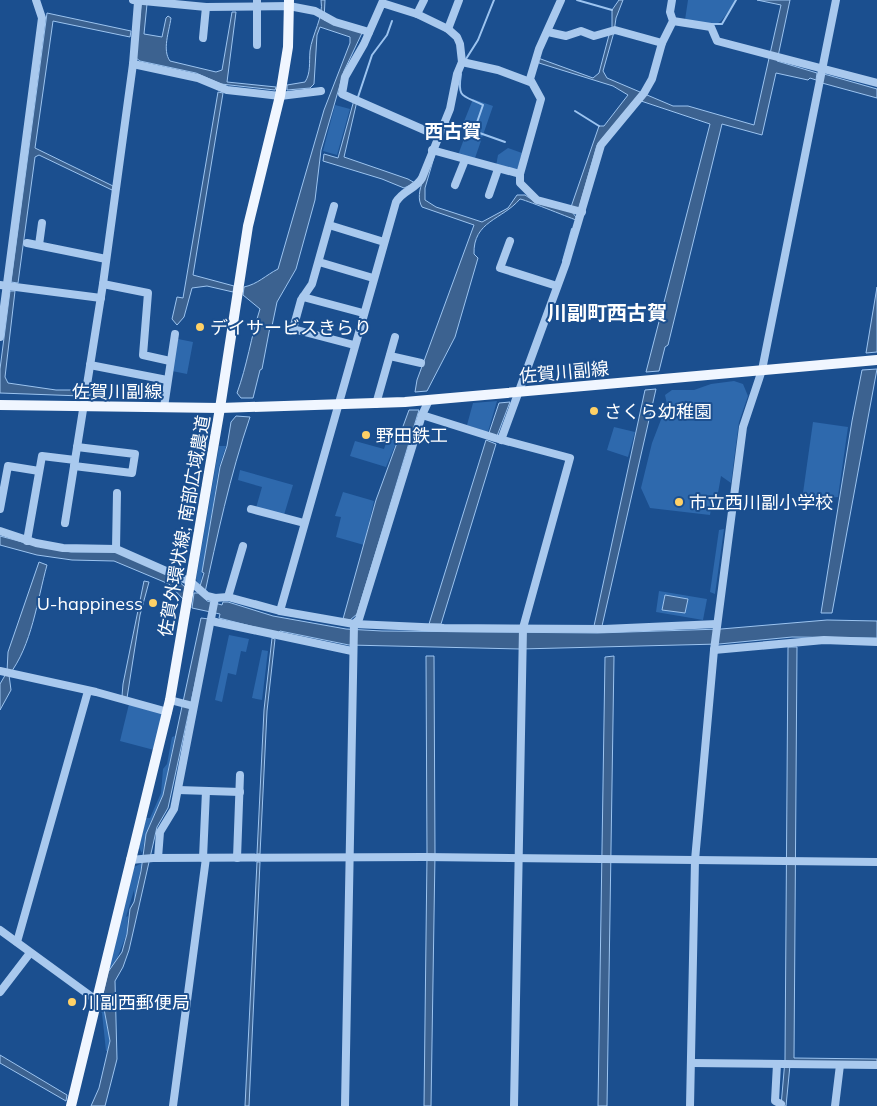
<svg xmlns="http://www.w3.org/2000/svg" width="877" height="1106" viewBox="0 0 877 1106" font-family="Mulish,'Noto Sans JP',sans-serif">
	<rect width="100%" height="100%" fill="#1b4f8f"/>
	<!-- green -->
	<g fill="#2e69ad">
		<path d="M688 0H735C717 31 719 26 685 20Z"/>
		<path d="M473 99 493 106 474 161 458 155 467 131 461 129Z"/>
		<path d="M335 105 350 109 337 155 323 151Z"/>
		<path d="M508 148 522 153 517 170 496 166 498 155Z"/>
		<path d="M178 339 193 342 187 374 172 371Z"/>
		<path d="M734 381 743 384 748 396 739 422 731 483 721 476 718 493 713 496 710 515 650 508 641 488 652 443 667 404 665 395 672 390H694L711 384Z"/>
		<path d="M497 401 488 432 467 425 473 403Z"/>
		<path d="M813 422 848 427 838 497 802 500Z"/>
		<path d="M614 427 635 432 628 457 607 450Z"/>
		<path d="M389 434 399 436 386 467 350 456 355 441 384 449Z"/>
		<path d="M219 446H226L219 467 200 587 196 579Z"/>
		<path d="M240 470 293 485 284 515 256 508 262 487 238 480Z"/>
		<path d="M343 492 374 501 364 545 336 537 341 517 335 516Z"/>
		<path d="M724 529 715 594 710 592 719 530Z"/>
		<path d="M659 591 707 599 703 620 656 612Z"/>
		<path d="M229 635 249 639 246 652 241 651 236 675 228 673 222 702 215 700Z"/>
		<path d="M262 650 268 651 262 700 252 698Z"/>
		<path d="M129 704 163 713 154 750 120 741Z"/>
		<path d="M175 736 163 795 146 834 142 853 139 848 146 818H150L161 793 163 769 167 764 172 737Z"/>
		<path d="M142 863 134 902V890L126 917 128 916 127 933 102 998 110 1041 108 1051H106L102 1013 97 1007 134 867Z"/>
	</g>
	<!-- water -->
	<g fill="#3c6290" stroke="#9cc4f0">
		<path d="M321 0H325L324 20 362 33 344 71 321 150 315 200 296 269 277 302 272 326 270 327 262 369 260 370 253 398H241L237 393C247 366 251 337 260 309L243 295 244 287C258 284 266 275 278 269L324 110 350 43V37L320 27 317 35 314 84 310 88 287 90V85L305 82C311 73 309 62 310 51 312 34 324 17 321 0Z"/>
		<path d="M619 0H623L616 18 614 32 603 71 607 78 673 106H688L754 125 781 5 757 0H790L777 61 817 73 816 80 810 78 808 80 776 73 762 135 722 124 668 345 665 347 659 371 646 372 710 124 635 99 597 145 579 208 571 207 599 126H604L628 95 613 86 539 63 538 58 593 78 599 73 609 35 612 32V10Z"/>
		<path d="M144 3 147 4 144 34 162 37 166 18 168 16 171 18C169 32 162 50 170 61L216 72 222 70 232 12H236L227 82 276 87 275 90 221 84 196 73 140 61 136 58 141 5Z"/>
		<path d="M47 13 131 31 130 37 53 21 35 148 113 186 112 190 39 155 35 157 18 283 11 282Z"/>
		<path d="M824 74 877 89V98L822 83Z"/>
		<path d="M218 92 223 93 193 275 234 286 233 292 207 286 192 288 184 317 177 325 172 319 177 297 183 298Z"/>
		<path d="M354 100 357 101 344 157 408 179 415 183 404 188 382 179 323 161 324 154 338 158Z"/>
		<path d="M435 154 425 188V200L436 207 482 222 508 208 517 195H525L537 203 572 212 576 217V220C568 217 523 199 520 199 502 220 473 221 474 254L478 258 455 337 427 391 415 392 417 380 474 225 422 207C413 192 429 169 435 154Z"/>
		<path d="M877 287V352L866 353Z"/>
		<path d="M10 291H15L5 377 8 383 56 390H83L82 396 0 393V369Z"/>
		<path d="M877 369 832 613H821L852 421 862 370Z"/>
		<path d="M656 389 602 626H594L645 390Z"/>
		<path d="M510 402 497 436 489 433 499 403Z"/>
		<path d="M409 410H419L357 614 350 620 343 619 376 500Z"/>
		<path d="M236 416 250 417C230 475 217 537 204 597L207 601 222 605 223 602H228L273 616 346 629 382 631 597 633 721 629 827 620 877 621V638L792 637 719 644 520 649 349 645 280 631 278 633 219 618 220 614 192 608 194 593H198L204 573 202 572 220 467 227 446 231 422Z"/>
		<path d="M486 440 496 444 441 624H429Z"/>
		<path d="M0 536 37 546 71 552H116L175 578 185 587 183 599 169 584 114 561 72 560 37 555 0 545Z"/>
		<path d="M39 562 47 565C37 601 32 645 9 675L11 690 0 710V684L7 672 8 652Z"/>
		<path d="M144 581 149 582 140 615 127 698 122 696 123 684Z"/>
		<path d="M665 595 688 599 685 613 662 610Z"/>
		<path d="M201 618 209 619 168 808 157 827 129 950 123 967 115 981 117 1059 105 1106H91L99 1088 110 1041 102 998 108 972 122 952 127 934 130 909 134 902 141 871 146 834 163 795Z"/>
		<path d="M272 638 275 639 267 711 260 854H257L264 710Z"/>
		<path d="M788 647H797L794 1058 877 1059V1062L790 1065 786 1106H781L785 1060Z"/>
		<path d="M426 656H434L435 854 431 1106H424L427 855Z"/>
		<path d="M614 656 607 1106H598L605 657Z"/>
		<path d="M257 862H260L249 1106H245Z"/>
		<path d="M0 1055 67 1095 66 1101 0 1063Z"/>
	</g>
	<g fill="none" stroke-linecap="round" stroke-linejoin="round">
		<!-- stream -->
		<g stroke="#9cc4f0" stroke-width="2">
			<path d="M577 0 612 10"/>
			<path d="M711 24H722L736 0"/>
			<path d="M466 59 478 40 494 0"/>
			<path d="M358 97 372 55 387 35 392 21"/>
			<path d="M575 111 599 126"/>
			<path d="M447 123 474 131 483 105C463 95 457 99 461 74"/>
			<path d="M474 131 505 142"/>
			<path d="M563 261 572 229"/>
			<path d="M89 398 90 390"/>
		</g>
		<!-- minor -->
		<g stroke="#a9c9ee" stroke-width="8">
			<path d="M133 0 206 7 289 6 315 11 335 22 369 32"/>
			<path d="M257 0V45"/>
			<path d="M561 0 539 49 530 79 541 99 520 174V183L537 200 582 212"/>
			<path d="M417 14 424 0"/>
			<path d="M673 21 711 27 717 41 877 83"/>
			<path d="M448 29 459 0"/>
			<path d="M548 32 566 36 581 31 594 36 615 30 662 43"/>
			<path d="M203 38 206 7"/>
			<path d="M462 62 498 70 530 82"/>
			<path d="M133 64 198 78 227 90 280 96 321 91"/>
			<path d="M432 150 520 174"/>
			<path d="M455 185 465 160"/>
			<path d="M489 195 498 169"/>
			<path d="M334 206 312 284 301 300 293 329 354 345"/>
			<path d="M329 225 384 242"/>
			<path d="M510 241 500 268 557 286"/>
			<path d="M27 243 106 259"/>
			<path d="M39 245 42 223"/>
			<path d="M319 262 373 278"/>
			<path d="M103 284 148 293 143 355 170 361"/>
			<path d="M0 285 101 298"/>
			<path d="M303 297 363 313"/>
			<path d="M0 337 42 18 36 0"/>
			<path d="M390 356 421 363"/>
			<path d="M90 365 167 380"/>
			<path d="M376 404 395 337"/>
			<path d="M164 407 175 334"/>
			<path d="M422 415 495 438 570 458 523 628 514 1106"/>
			<path d="M501 440 566 263 601 145 644 93 652 79 662 43 673 21 670 12 672 0"/>
			<path d="M74 466 132 473 135 454 77 447"/>
			<path d="M0 509 8 466 39 471"/>
			<path d="M251 509 304 523"/>
			<path d="M65 523 103 284 133 64 138 2"/>
			<path d="M0 531 36 543 63 548 116 549 191 582 207 596 215 598 228 597 280 611 354 624 444 628 604 629 717 624"/>
			<path d="M27 541 42 456 75 460"/>
			<path d="M116 549 117 493"/>
			<path d="M228 597 243 546"/>
			<path d="M280 611 396 202C403 190 416 189 422 178L450 109 457 74 462 62 460 44 457 37 448 29 417 14 382 3 364 44 345 77 342 94 438 136"/>
			<path d="M211 621 352 651"/>
			<path d="M714 650 824 640 877 642"/>
			<path d="M0 671 96 692 168 712"/>
			<path d="M170 700 193 706"/>
			<path d="M178 790 240 792"/>
			<path d="M158 858 160 832 174 809 215 598"/>
			<path d="M203 858 206 791"/>
			<path d="M237 858 240 775"/>
			<path d="M130 860 153 858 424 857 877 862"/>
			<path d="M0 930 96 1000"/>
			<path d="M17 942 88 691"/>
			<path d="M0 992 30 953"/>
			<path d="M692 1063 877 1065"/>
			<path d="M777 1064 775 1101 781 1104"/>
			<path d="M173 1106 206 858"/>
			<path d="M345 1106 354 624 359 619 422 415 429 400"/>
			<path d="M690 1106 695 860 714 650 743 427 762 370 836 0"/>
			<path d="M835 1106 840 1065"/>
		</g>
		<!-- major -->
		<g stroke="#f0f6ff" stroke-width="10">
			<path d="M0 405 220 408 405 402 877 360"/>
			<path d="M71 1106 170 700 220 408 248 226 280 96 288 47 289 0"/>
		</g>
	</g>
	<!-- markers -->
	<g fill="#ffd166" stroke="#1b4f8f" stroke-width="2">
		<circle cx="200" cy="327" r="5"/>
		<circle cx="594" cy="411" r="5"/>
		<circle cx="366" cy="435" r="5"/>
		<circle cx="679" cy="502" r="5"/>
		<circle cx="153" cy="603" r="5"/>
		<circle cx="72" cy="1002" r="5"/>
	</g>
	<g text-anchor="middle" dominant-baseline="central" stroke-width="4" stroke-linejoin="round" paint-order="stroke">
		<!-- poi labels -->
		<g font-size="18" fill="#fff" stroke="#1b4f8f" text-anchor="start">
			<text x="210" y="327">デイサービスきらり</text>
			<text x="604" y="411">さくら幼稚園</text>
			<text x="376" y="435">野田鉄工</text>
			<text x="689" y="502">市立西川副小学校</text>
			<text x="143" y="603" text-anchor="end">U-happiness</text>
			<text x="82" y="1002">川副西郵便局</text>
		</g>
		<!-- street labels -->
		<g font-size="18" fill="#fff" stroke="#1b4f8f">
			<text transform="translate(564 372) rotate(-5)">佐賀川副線</text>
			<text x="117" y="391">佐賀川副線</text>
			<text transform="translate(184 526) rotate(-80)">佐賀外環状線; 南部広域農道</text>
		</g>
		<!-- neighbourhood labels -->
		<g font-size="19" font-weight="bold" fill="#fff" stroke="#1b4f8f">
			<text x="453" y="131">西古賀</text>
		</g>
		<!-- quarter labels -->
		<g font-size="20" font-weight="bold" fill="#fff" stroke="#1b4f8f">
			<text x="607" y="312">川副町西古賀</text>
		</g>
	</g>
</svg>
